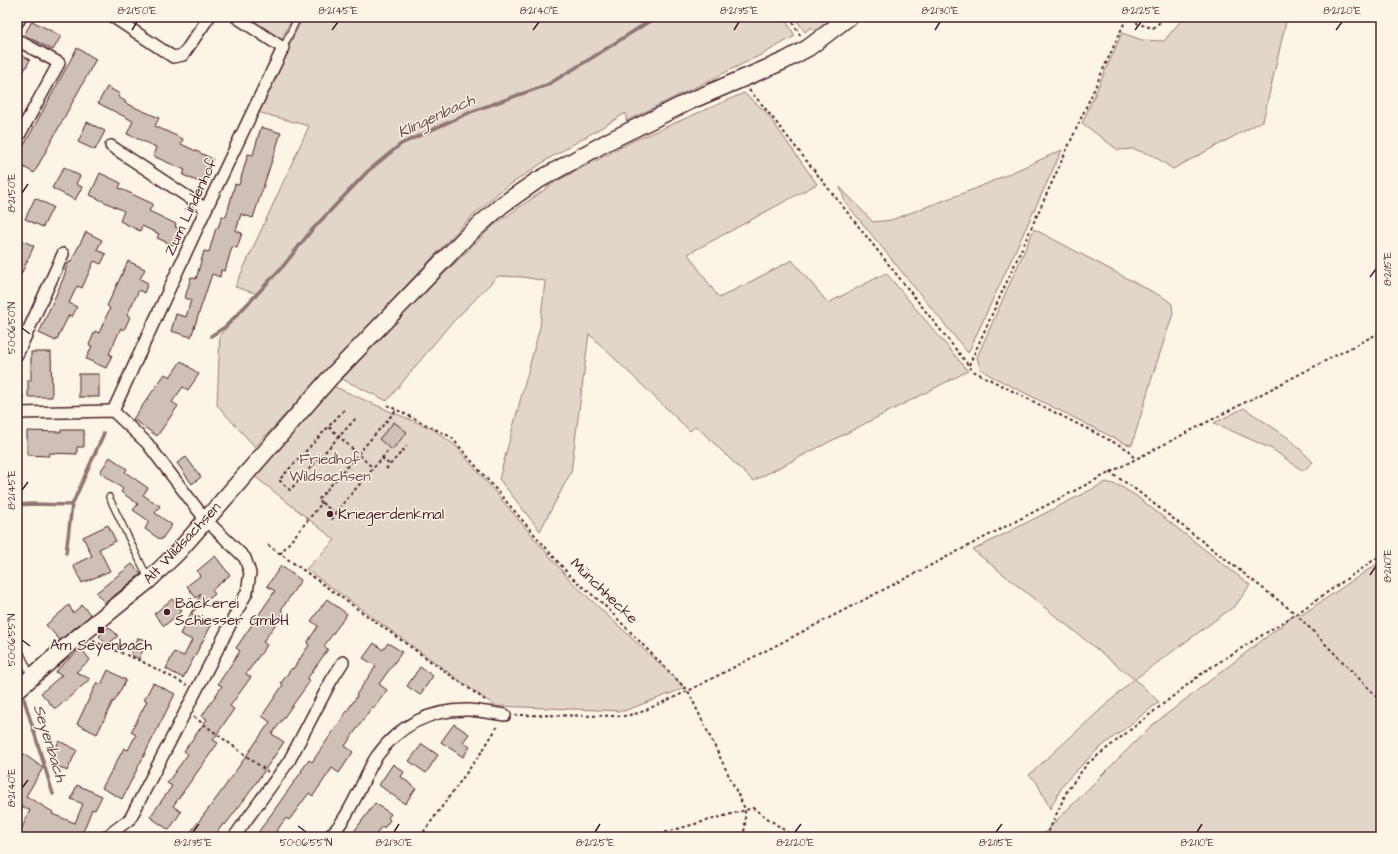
<svg xmlns="http://www.w3.org/2000/svg" width="1398" height="854" viewBox="0 0 1398 854" font-family="'Architects Daughter',sans-serif">
	<rect width="100%" height="100%" fill="#fcf5e5"/>
	<filter id="ink" filterUnits="userSpaceOnUse"><feTurbulence type="fractalNoise" baseFrequency=".025" numOctaves="2"/><feDisplacementMap in="SourceGraphic" scale="8" xChannelSelector="R" yChannelSelector="G"/><feConvolveMatrix kernelMatrix="1 2 1 2 8 2 1 2 1" color-interpolation-filters="sRGB"/></filter>
	<g filter="url(#ink)">
		<!-- green -->
		<g fill="#e2d5ca" stroke="#967a7a">
			<path d="M247 17H293L281 40Z"/>
			<path d="M303 17H784L795 36 763 54 626 121V113L545 161 498 193 463 225 255 447 217 405 220 335 258 294 235 287 309 126 257 112Z"/>
			<path d="M794 17H837L816 34 811 27 805 32Z"/>
			<path d="M1184 17H1287L1263 121 1173 169 1152 155 1133 149 1118 150 1082 123 1122 33 1142 40 1164 41Z"/>
			<path d="M744 93 765 111 817 184 688 254 719 298 792 260 828 303 886 273 968 371 753 481 696 426 690 431 589 334 571 472 540 531 499 479 540 327 545 281 523 277 498 276 447 328 387 401 342 379 416 301 494 225 557 181 633 141Z"/>
			<path d="M1062 150 968 353 845 202 840 187 873 222 891 220 977 188Z"/>
			<path d="M1034 229 1166 299 1172 304 1173 314 1154 371 1132 445 1126 444 991 376 980 369 977 357Z"/>
			<path d="M333 386 394 413 433 429 456 446 570 580 685 688 624 711 495 706 306 569 335 540 253 475Z"/>
			<path d="M1244 408 1290 439 1313 462 1303 471 1272 449 1214 423Z"/>
			<path d="M1106 482 1120 486 1135 495 1250 585 1236 605 1135 679 1159 702 1096 751 1064 783 1050 809 1036 781 1029 775 1134 679 973 550Z"/>
			<path d="M1381 561V837H1042L1043 834 1150 727 1296 614H1303Z"/>
		</g>
		<g fill="none" stroke-linecap="round" stroke-linejoin="round">
			<!-- stream -->
			<g stroke="#917474" stroke-width="3.5">
				<path d="M211 336 225 327 258 293 284 265 311 231 368 171 401 144 473 111 547 85 590 59 656 17"/>
				<path d="M17 505 32 504 72 505"/>
				<path d="M66 553 72 505 104 433"/>
				<path d="M24 699 53 794"/>
			</g>
		</g>
		<!-- building -->
		<g fill="#cfc0b7" stroke="#4a1f2b">
			<path d="M32 21 61 36 53 50 24 35Z"/>
			<path d="M77 48 96 59 34 173 17 163V158Z"/>
			<path d="M17 52 30 60 17 83Z"/>
			<path d="M107 87 120 94 118 97 125 101V103L159 118 155 126 183 139 181 144 213 159 201 183 183 175 185 170 153 156 156 147 127 134 133 121 98 103Z"/>
			<path d="M87 122 105 131 95 150 78 142Z"/>
			<path d="M261 127 281 133 253 218 241 214 236 231 242 233 237 248 232 247 225 271 221 270 220 277 212 274 191 337 171 331 176 314 186 317 191 300 185 298 191 277 196 279 204 251 209 252 216 228H218L222 216 226 217 235 184 239 185 248 154 253 155Z"/>
			<path d="M64 167 80 176 76 184 82 187 75 200 52 188Z"/>
			<path d="M100 173 121 183 119 188 153 204 149 211 176 224 175 227 183 230 178 240 176 239 173 245 157 238 159 234 142 226 140 231 120 221 124 211 90 195Z"/>
			<path d="M35 198 53 207 43 227 25 219Z"/>
			<path d="M86 232 102 240 97 250 106 254 101 264 94 261 82 288 77 286 69 303 77 307 72 317 69 315 56 341 39 333 63 279 66 270H65L69 262 70 263Z"/>
			<path d="M17 238 34 246 17 283Z"/>
			<path d="M128 261 145 269 140 279 148 283 144 293 139 290 127 315 130 317 124 330 121 328 109 354 112 355 106 368 86 359 92 346 89 345 95 331 99 333 110 308 107 306Z"/>
			<path d="M31 352H51L52 397H28V380H31Z"/>
			<path d="M181 361 199 374 188 390 183 387 172 402 178 406 157 436 133 419 165 374 170 377Z"/>
			<rect x="79" y="374" width="20" height="23"/>
			<path d="M394 422 407 432 392 450 379 439Z"/>
			<path d="M61 430H84V447H77V454L49 453V456L27 455V431L61 432Z"/>
			<path d="M110 457 127 469 125 472 148 488 143 495 160 506 155 513 172 525 161 540 145 529 149 521 133 510 138 504 121 492 123 489 100 472Z"/>
			<path d="M186 457 201 477 192 484 177 463Z"/>
			<path d="M108 525 116 541 99 549 110 571 82 583 73 565 92 556 83 537Z"/>
			<path d="M215 556 230 575 212 590 215 594 191 613 212 624 183 678 166 669 174 652 184 656 192 640 180 634 201 594 196 598 187 586 200 576 197 571Z"/>
			<path d="M132 564 141 574 105 603 96 593Z"/>
			<path d="M281 566 301 580 281 610 284 612 263 642 267 645 246 674 251 677 230 706 234 709 213 740 218 743 173 806 181 812 169 830 150 817 172 786 167 783 188 754 184 751 207 719 202 716 222 686 218 684 240 651 236 648 275 591 267 586Z"/>
			<path d="M172 599 182 611 164 626 154 614Z"/>
			<path d="M327 599 347 614 324 646 328 649 307 679 310 681 272 734 284 742 247 796 225 825 223 824 214 837H187L221 792 270 722 262 716 283 685 281 683 292 668 293 669 309 645 307 643 318 626 311 621Z"/>
			<path d="M69 605 73 613 82 605 91 615 60 640 46 625Z"/>
			<path d="M109 627 118 636 107 645 99 636Z"/>
			<path d="M138 638 147 640 139 659 131 655Z"/>
			<path d="M374 643 383 650 388 643 402 652 379 684 387 690 374 708 372 707 345 746 353 752 339 773 332 768 313 796 309 793 289 820 286 818 272 837H255L302 771H301L309 760 312 762 339 723 357 696 356 695 376 666 363 658Z"/>
			<path d="M81 648 90 660 76 672 90 679 57 708H54L41 693 62 675 55 672Z"/>
			<path d="M420 667 433 676 420 695 407 686Z"/>
			<path d="M108 670 126 680 114 702 113 701 97 734 77 724 97 682 101 685Z"/>
			<path d="M153 683 175 694 122 799 102 788 124 748 128 750 136 735 131 732 147 701 144 700Z"/>
			<path d="M454 724 469 734 463 742 470 747 463 757 441 742Z"/>
			<path d="M59 741 77 750 67 771 49 762Z"/>
			<path d="M422 744 438 755 426 773 409 761Z"/>
			<path d="M17 749 43 768 26 796 53 812 52 814 75 823 83 804 71 799 77 785 102 796 95 810 92 809 81 837 73 833 72 837H18L30 810 20 806 17 811V771L21 765 17 762Z"/>
			<path d="M393 764 404 772 401 777 416 788 405 804 379 785Z"/>
			<path d="M375 803 391 814 388 818 390 820 384 828 382 826 374 837H350Z"/>
		</g>
		<g fill="none" stroke-linecap="round" stroke-linejoin="round">
			<!-- lane casing -->
			<g stroke="#4a1f2b" stroke-width="8">
				<g id="lane">
					<path d="M283 48 298 17"/>
					<path d="M109 497 148 578"/>
					<path d="M17 645 31 676"/>
				</g>
			</g>
			<!-- street casing -->
			<g stroke="#4a1f2b" stroke-width="14">
				<g id="street">
					<path d="M113 17 173 57 183 55 209 17"/>
					<path d="M17 23 21 17"/>
					<path d="M17 40 59 63 17 139"/>
					<path d="M111 146 206 209"/>
					<path d="M17 355 63 254"/>
					<path d="M17 399V413"/>
					<path d="M113 411 206 209 283 48 236 17"/>
					<path d="M17 413 113 411 147 443 205 519 245 558 250 573 247 592 130 819 106 837"/>
					<path d="M234 837 289 761 331 681 343 662"/>
					<path d="M328 837C343 825 351 806 360 789 365 778 370 766 377 756 399 725 431 709 469 710 481 711 493 713 505 715"/>
				</g>
			</g>
			<!-- secondary casing -->
			<g stroke="#4a1f2b" stroke-width="19">
				<path id="secondary" d="M17 690 66 647 149 580 177 553 329 379 466 237 502 205 535 182 609 141 690 101 784 61 808 48 849 17"/>
			</g>
			<!-- path -->
			<g stroke="#4a1f2b" stroke-width="2" stroke-dasharray="3 3" stroke-linecap="butt">
				<path d="M790 17 801 37"/>
				<path d="M1133 17 1138 24 1153 28 1166 17"/>
				<path d="M749 90 760 102 973 371 1129 450 1135 460"/>
				<path d="M969 365 1127 17"/>
				<path d="M387 405 451 437 571 577 602 603 688 691 745 809V828L742 837"/>
				<path d="M344 410 279 480 290 490 357 417"/>
				<path d="M329 427 373 468"/>
				<path d="M382 458 390 465"/>
				<path d="M386 469 407 446"/>
				<path d="M1109 472 1131 486 1296 614 1381 701"/>
				<path d="M322 503 331 510 327 515 332 519 336 514 331 510"/>
				<path d="M335 513 388 451"/>
				<path d="M268 545 485 700"/>
				<path d="M280 554 322 503 318 500 397 409"/>
				<path d="M93 641 143 662 187 685"/>
				<path d="M515 715 624 716 639 713 688 691 1381 332"/>
				<path d="M194 717 268 772"/>
				<path d="M420 837 483 750 499 724"/>
				<path d="M648 837 753 808 794 837"/>
				<path d="M1046 837 1067 791 1087 764 1205 671 1296 614 1381 555"/>
			</g>
			<!-- lane -->
			<use href="#lane" stroke="#fcf5e5" stroke-width="5.5"/>
			<!-- street -->
			<use href="#street" stroke="#fcf5e5" stroke-width="11"/>
			<!-- secondary -->
			<use href="#secondary" stroke="#fcf5e5" stroke-width="16"/>
		</g>
	</g>
	<!-- ticks -->
	<path fill="none" stroke="#4a1f2b" stroke-width="1.5" d="M132 30 137 22M332 30 338 22M533 30 539 22M734 30 739 22M935 30 940 22M1135 30 1141 22M1336 30 1342 22M22 193 28 184M1370 277 1376 269M22 328 30 334M22 490 28 482M1370 575 1376 566M22 640 30 646M22 788 28 780M298 826 306 832M193 832 199 824M394 832 399 824M595 832 600 824M795 832 801 824M996 832 1002 824M1197 832 1202 824"/>
	<!-- markers -->
	<g fill="#4a1f2b" stroke="#fcf5e5" stroke-width="1.5">
		<circle cx="330" cy="514" r="4"/>
		<circle cx="167" cy="612" r="4"/>
		<rect x="97" y="626" width="8" height="8" rx="2"/>
	</g>
	<g text-anchor="middle" dominant-baseline="central" stroke-width="3" stroke-linejoin="round" paint-order="stroke">
		<!-- street labels -->
		<g font-size="15" fill="#4a1f2b" stroke="#fcf5e5">
			<text transform="translate(191 207) rotate(-65)">Zum Lindenhof</text>
			<text transform="translate(182 543) rotate(-47)">Alt Wildsachsen</text>
			<text transform="translate(604 591) rotate(44)">Münchhecke</text>
		</g>
		<!-- park labels -->
		<g font-size="15" fill="#704c53" stroke="#fcf5e5">
			<text x="330" y="459">Friedhof<tspan x="330" dy="17">Wildsachsen</tspan></text>
		</g>
		<!-- poi labels -->
		<g font-size="15" fill="#4a1f2b" stroke="#fcf5e5" text-anchor="start">
			<text x="338" y="514">Kriegerdenkmal</text>
			<text x="175" y="603">Bäckerei<tspan x="175" dy="17">Schiesser GmbH</tspan></text>
			<text x="101" y="645" text-anchor="middle">Am Seyenbach</text>
		</g>
		<!-- water labels -->
		<g font-size="16" font-style="italic" fill="#6d4950" stroke="#fcf5e5">
			<text transform="translate(436 116) rotate(-25)">Klingenbach</text>
			<text transform="translate(50 743) rotate(73)">Seyenbach</text>
		</g>
	</g>
	<!-- margin -->
	<rect width="1398" height="854" fill="none" stroke="#fcf5e5" stroke-width="44"/>
	<rect x="22" y="22" width="1354" height="810" fill="none" stroke="#4a1f2b" stroke-width="1.5"/>
	<g font-size="10" text-anchor="middle" fill="#4a1f2b">
		<text x="137" y="14">8°21'50"E</text>
		<text x="338" y="14">8°21'45"E</text>
		<text x="539" y="14">8°21'40"E</text>
		<text x="739" y="14">8°21'35"E</text>
		<text x="940" y="14">8°21'30"E</text>
		<text x="1141" y="14">8°21'25"E</text>
		<text x="1342" y="14">8°21'20"E</text>
		<text transform="translate(11 193) rotate(-90)" y="4">8°21'50"E</text>
		<text transform="translate(1387 269) rotate(-90)" y="4">8°21'15"E</text>
		<text transform="translate(11 328) rotate(-90)" y="4">50°06'50"N</text>
		<text transform="translate(11 490) rotate(-90)" y="4">8°21'45"E</text>
		<text transform="translate(1387 566) rotate(-90)" y="4">8°21'10"E</text>
		<text transform="translate(11 640) rotate(-90)" y="4">50°06'55"N</text>
		<text transform="translate(11 788) rotate(-90)" y="4">8°21'40"E</text>
		<text x="193" y="846">8°21'35"E</text>
		<text x="306" y="846">50°06'55"N</text>
		<text x="394" y="846">8°21'30"E</text>
		<text x="595" y="846">8°21'25"E</text>
		<text x="795" y="846">8°21'20"E</text>
		<text x="996" y="846">8°21'15"E</text>
		<text x="1197" y="846">8°21'10"E</text>
	</g>
</svg>
